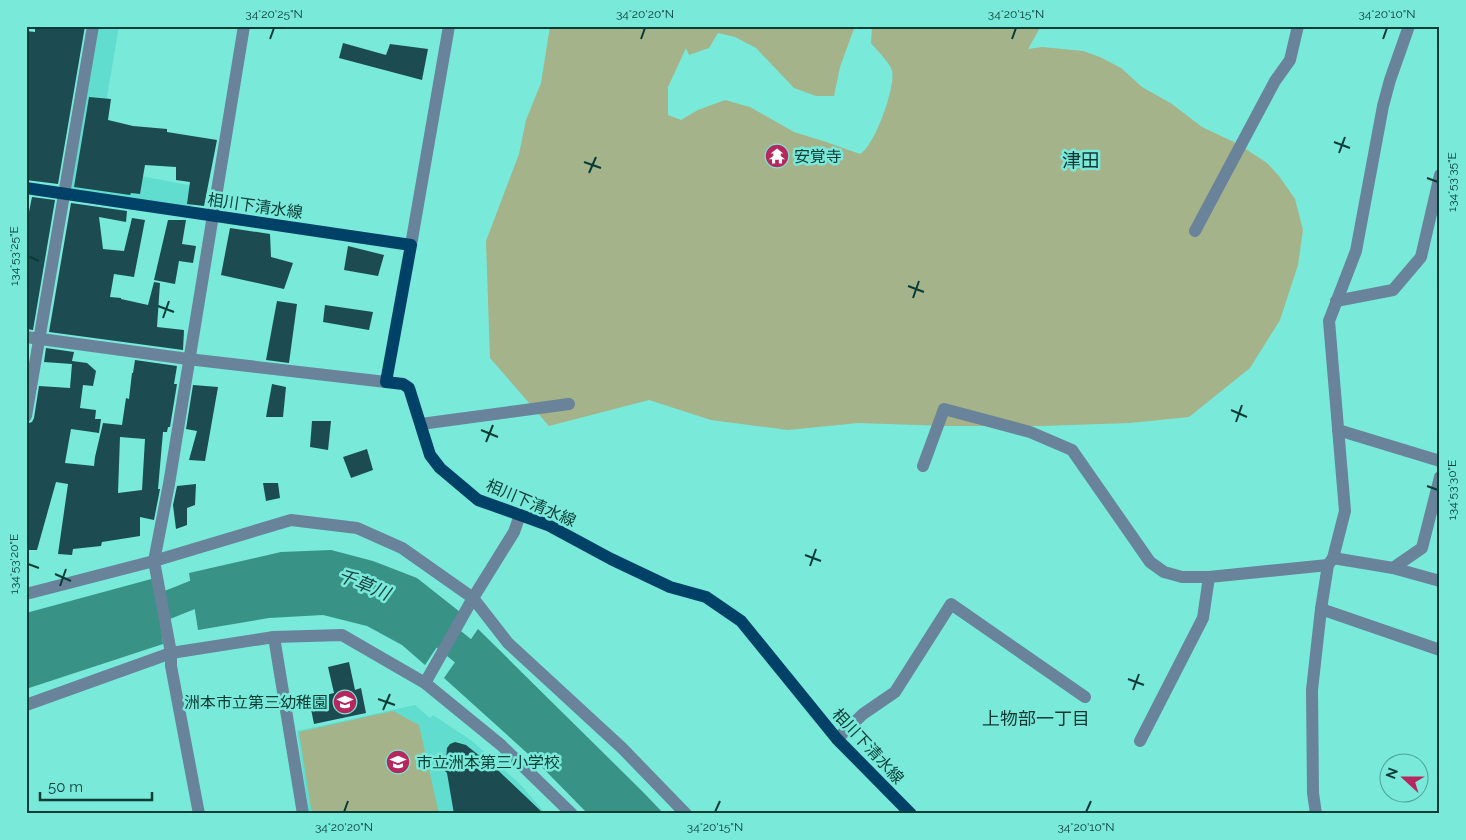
<svg xmlns="http://www.w3.org/2000/svg" width="1466" height="840" viewBox="0 0 1466 840" font-family="Raleway,'Noto Sans JP',sans-serif">
	<rect width="100%" height="100%" fill="#79e9da"/>
	<!-- built -->
	<g fill="#60ddce">
		<path d="M98 26H119L95 167 193 186 191 209 71 189Z"/>
		<path d="M415 705 430 718 433 715 472 741 519 783 546 814H309L297 731Z"/>
	</g>
	<!-- green -->
	<g fill="#a4b389">
		<path d="M550 26H855L840 67 834 96H816L794 88 756 48 735 37 718 33 709 48 689 55 686 48 668 87V115L681 120 698 110 725 100 750 107 794 132 826 142 860 154C874 147 896 87 892 71 891 64 876 49 871 43L872 26H1041L1028 49 1042 47 1083 51 1100 57 1121 68 1142 87 1172 104 1202 127 1238 144 1267 163 1279 176 1295 199 1303 230 1298 265 1280 320 1250 368 1189 417 1130 423 1042 426H947L858 423 788 430 711 420 649 400 549 426 490 358 486 241 519 154 526 120 541 83Z"/>
		<path d="M393 711 419 725 439 814H312L299 732Z"/>
	</g>
	<!-- water -->
	<g fill="#389286">
		<path d="M331 550 373 561 417 578 460 612 425 665 402 645 367 626 323 615 269 618 198 630 189 573 281 552Z"/>
		<path d="M155 578 163 644 26 689V613Z"/>
		<path d="M478 629 644 793 664 814H588L537 762 444 678Z"/>
	</g>
	<g fill="none" stroke-linecap="round" stroke-linejoin="round">
		<!-- river -->
		<g stroke="#389286" stroke-width="28">
			<path d="M135 618 227 581"/>
			<path d="M426 621 467 654 490 676"/>
		</g>
	</g>
	<!-- building -->
	<g fill="#1c4c51" fill-rule="evenodd">
		<path d="M35 26H85L58 184 26 180V31L35 32Z"/>
		<path d="M343 43 386 55 390 44 428 49 422 80 339 58Z"/>
		<path d="M89 97 111 99 108 120 133 126 167 129V132L217 140 204 206 187 204 190 182 176 180V167L145 165 140 194 131 193 130 195 74 187Z"/>
		<path d="M32 197 55 200 33 330 26 329V227Z"/>
		<path d="M71 203 127 211 126 222 99 217 103 249 124 251 132 218 145 220 134 277 114 274 110 297 121 298V299L148 305 154 282 160 283 157 327 184 330 183 350 49 332Z"/>
		<path d="M168 220H186L182 244 196 246 193 263 179 261 175 284 154 280Z"/>
		<path d="M230 228 270 234 271 257 293 263 284 289 221 275Z"/>
		<path d="M348 246 384 255 378 276 344 270Z"/>
		<path d="M277 301 297 304 289 363 266 360Z"/>
		<path d="M325 305 373 312 369 330 323 322Z"/>
		<path d="M46 348 74 352 72 361 87 363 96 371 93 386 83 385 80 408 96 410 95 419H101L99 433 71 429 65 463 94 466 95 457 103 423 122 425 126 398 129 399 132 373H133L135 360 177 366 174 384H177L170 427H168L167 432H163L158 489H160L154 520 140 517V536L102 542 101 546 73 549 72 555 58 554 68 484 56 482 37 550H26V424L32 422 34 418 39 386 70 388 72 364 44 362ZM120 437 145 439 142 490 118 493Z"/>
		<path d="M272 384 286 387 283 417H266Z"/>
		<path d="M193 385 218 387 205 461 189 460 197 431 186 429Z"/>
		<path d="M312 421H331L328 450 310 447Z"/>
		<path d="M367 449 373 470 351 478 343 457Z"/>
		<path d="M263 483H278L280 498 266 501Z"/>
		<path d="M196 484 195 505 187 508V525L176 529 173 505 177 486Z"/>
		<path d="M349 662 355 690 361 688 366 713 314 724 309 699 334 693 328 667Z"/>
		<path d="M455 742 466 745 481 757 482 755 544 814H454L447 773 445 771 447 748 450 744Z"/>
	</g>
	<g fill="none" stroke-linecap="round" stroke-linejoin="round">
		<!-- minor -->
		<g stroke="#68839a" stroke-width="12">
			<path d="M1195 231 1275 81 1290 60 1298 26"/>
			<path d="M411 245 449 26"/>
			<path d="M1336 301 1393 290 1421 257 1440 175"/>
			<path d="M26 337 188 359 386 382"/>
			<path d="M26 416 93 26"/>
			<path d="M421 424 569 404"/>
			<path d="M1338 430 1440 461"/>
			<path d="M923 466 944 409 1030 432 1072 450 1150 562 1164 572 1182 577H1209L1328 565"/>
			<path d="M1333 558 1393 568 1422 548 1440 477"/>
			<path d="M1393 568 1440 581"/>
			<path d="M26 594 154 561 291 520 357 528 402 548 473 598 508 643 622 748 686 814"/>
			<path d="M1321 609 1440 650"/>
			<path d="M274 637 303 814"/>
			<path d="M425 683 473 598 514 532 520 515"/>
			<path d="M26 705 171 653 274 637 342 635 425 683 501 745 572 814"/>
			<path d="M837 739 863 714 895 692 951 604 1085 697"/>
			<path d="M1140 741 1203 618 1209 577"/>
			<path d="M199 814 171 666V653L154 561 169 484 244 26"/>
			<path d="M1316 814 1313 793 1312 690 1321 609 1328 565 1333 558 1345 511 1329 321 1356 251 1383 106 1390 80 1409 26"/>
		</g>
		<!-- major -->
		<path stroke="#004168" stroke-width="12" d="M26 188 411 245 386 382 403 384 409 388 430 455 440 468 478 500 548 525 611 559 670 587 706 597 741 621 837 739 911 814"/>
	</g>
	<!-- ticks -->
	<path fill="none" stroke="#083c37" stroke-width="2" d="M270 39 274 28M641 39 645 28M1012 39 1016 28M1383 39 1387 28M1334 142 1350 148M1339 153 1345 137M584 162 601 168M589 173 596 157M1427 178 1438 182M28 256 39 261M908 286 924 292M913 298 919 281M158 306 174 312M163 318 169 301M1231 410 1247 417M1236 422 1242 405M481 430 498 437M486 442 493 425M1427 486 1438 490M805 555 821 561M28 564 39 568M810 566 816 549M55 574 71 581M60 586 66 569M1128 679 1144 685M1133 690 1139 674M378 699 395 705M383 710 390 694M344 812 348 801M715 812 720 801M1086 812 1091 801"/>
	<!-- icons -->
	<defs>
		<g id="temple-disc" transform="scale(1.25)"><circle r="9.5" fill="#b6285d" stroke="#79e9da"/><path d="M0-6L5-2H3V0L6.5 2.5H4V6H1.5V3h-3V6H-4V2.5H-6.5L-3 0V-2H-5Z" fill="#fff"/></g>
		<g id="school-disc" transform="scale(1.25)"><circle r="9.5" fill="#b6285d" stroke="#79e9da"/><path d="M0-5L7-2L0 1L-7-2ZM-4 1L0 2.5L4 1V4Q0 6-4 4Z" fill="#fff"/></g>
	</defs>
	<g fill-rule="evenodd">
		<use href="#temple-disc" x="777" y="156"/>
		<use href="#school-disc" x="345" y="702"/>
		<use href="#school-disc" x="398" y="762"/>
	</g>
	<g text-anchor="middle" dominant-baseline="central" stroke-width="5" stroke-linejoin="round" paint-order="stroke">
		<!-- poi labels -->
		<g font-size="16" fill="#083c37" stroke="#79e9da" text-anchor="start">
			<text x="794" y="156">安覚寺</text>
			<text x="328" y="702" text-anchor="end">洲本市立第三幼稚園</text>
			<text x="416" y="762">市立洲本第三小学校</text>
		</g>
		<!-- street labels -->
		<g font-size="16" fill="#083c37" stroke="#79e9da">
			<text transform="translate(255 206) rotate(8)">相川下清水線</text>
			<text transform="translate(531 503) rotate(23)">相川下清水線</text>
			<text transform="translate(868 746) rotate(47)">相川下清水線</text>
		</g>
		<!-- water labels -->
		<g font-size="18" font-style="italic" fill="#17403b" stroke="#79e9da">
			<text transform="translate(364 584) rotate(22)">千草川</text>
		</g>
		<!-- neighbourhood labels -->
		<g font-size="18" fill="#113631" stroke="#79e9da">
			<text x="1036" y="718">上物部一丁目</text>
		</g>
		<!-- quarter labels -->
		<g font-size="19" fill="#113631" stroke="#79e9da">
			<text x="1081" y="160">津田</text>
		</g>
	</g>
	<!-- border -->
	<rect width="1466" height="840" fill="none" stroke="#79e9da" stroke-width="55"/>
	<!-- north arrow -->
	<g transform="translate(1404 778) rotate(291)"><circle r="24" fill="#79e9da" stroke="#4ca499"/>
	<path d="M0-4L9 19L0 12L-9 19Z" fill="#b6285d"/>
	<text y="-8" font-size="14" font-weight="bold" text-anchor="middle" fill="#083c37">N</text>
	</g>
	<!-- scale -->
	<path d="M40 792v8h112v-8" fill="none" stroke="#083c37" stroke-width="2.5"/>
	<text x="48" y="792" font-size="15" fill="#083c37" stroke="#79e9da" stroke-width="4" paint-order="stroke">50 m</text>
	<rect x="28" y="28" width="1410" height="784" fill="none" stroke="#083c37" stroke-width="2"/>
	<g font-size="12" text-anchor="middle" fill="#083c37">
		<text x="274" y="18">34°20'25"N</text>
		<text x="645" y="18">34°20'20"N</text>
		<text x="1016" y="18">34°20'15"N</text>
		<text x="1387" y="18">34°20'10"N</text>
		<text transform="translate(1452 182) rotate(-90)" y="4">134°53'35"E</text>
		<text transform="translate(14 256) rotate(-90)" y="4">134°53'25"E</text>
		<text transform="translate(1452 490) rotate(-90)" y="4">134°53'30"E</text>
		<text transform="translate(14 564) rotate(-90)" y="4">134°53'20"E</text>
		<text x="344" y="831">34°20'20"N</text>
		<text x="715" y="831">34°20'15"N</text>
		<text x="1086" y="831">34°20'10"N</text>
	</g>
</svg>
